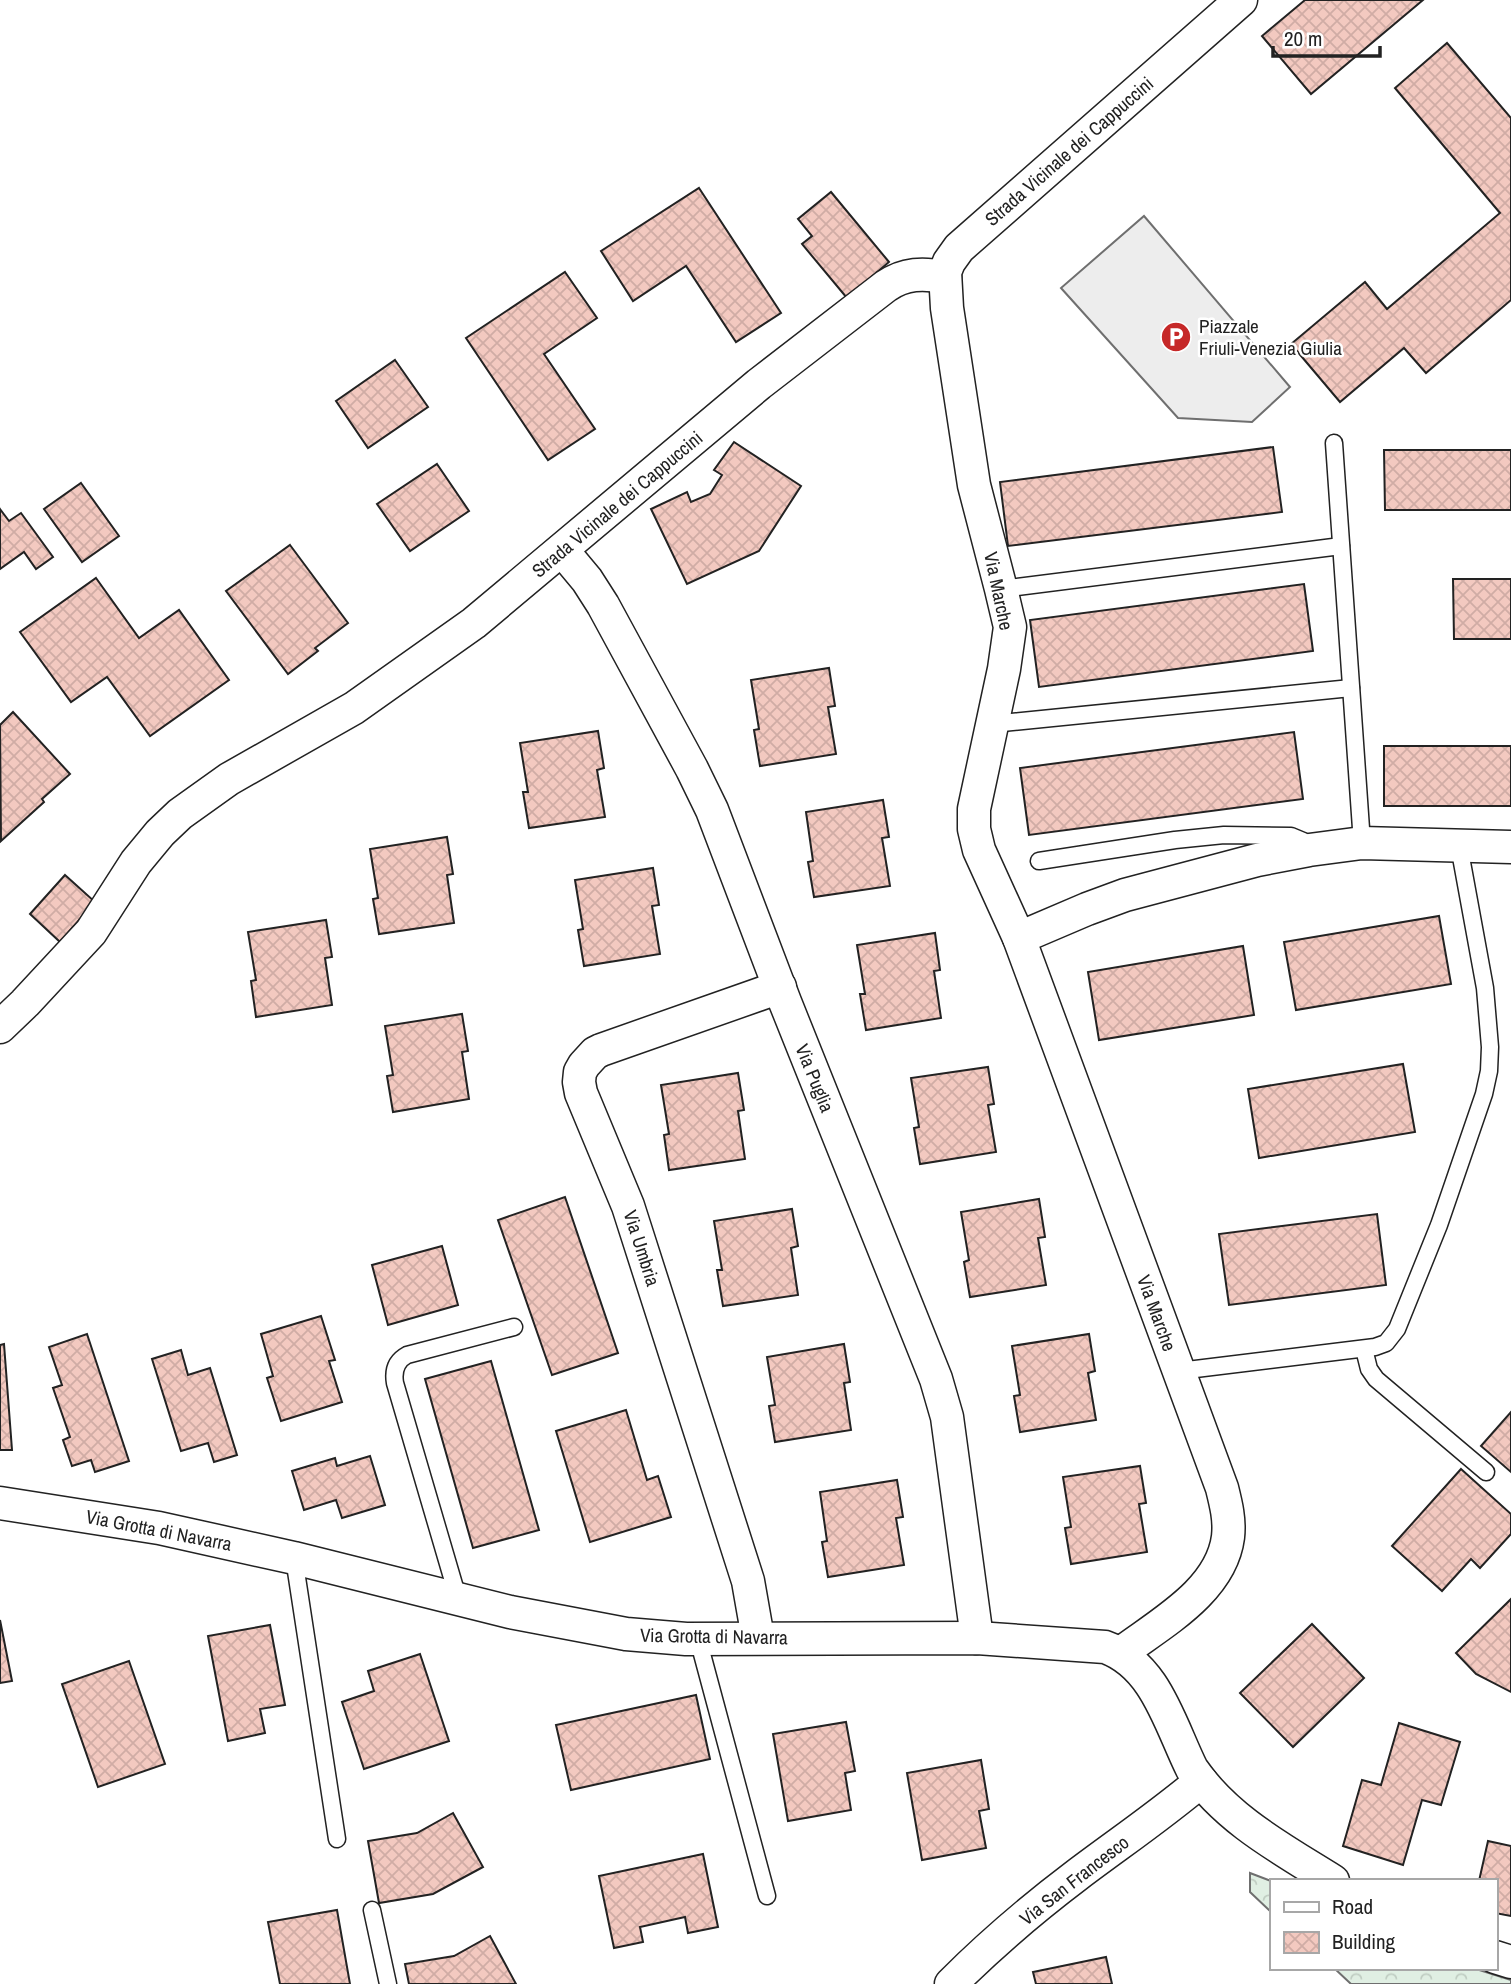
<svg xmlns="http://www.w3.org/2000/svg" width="1511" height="1984" viewBox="0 0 1511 1984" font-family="'Archivo Narrow',sans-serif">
	<defs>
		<pattern id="forest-crowns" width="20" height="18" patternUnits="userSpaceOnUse" patternTransform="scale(1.75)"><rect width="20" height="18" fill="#e0efe3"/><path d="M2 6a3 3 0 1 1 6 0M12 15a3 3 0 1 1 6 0" fill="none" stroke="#c0cdc2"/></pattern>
		<pattern id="building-cross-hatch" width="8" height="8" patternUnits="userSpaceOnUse" patternTransform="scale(1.75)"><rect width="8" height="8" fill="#f3c9c0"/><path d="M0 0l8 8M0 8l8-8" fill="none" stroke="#d0aca5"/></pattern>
	</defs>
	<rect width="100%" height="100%" fill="#fff"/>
	<!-- forest -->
	<g fill="url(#forest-crowns)" stroke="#6f6f6f" stroke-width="2">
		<path d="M1250 1873 1271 1881V1912L1250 1892Z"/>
		<path d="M1334 1968H1473L1511 1980V1984H1351Z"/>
	</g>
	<!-- parking -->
	<path fill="#ededed" stroke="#6f6f6f" stroke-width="2" d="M1144 216 1290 387 1252 422 1178 418 1061 288Z"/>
	<!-- building -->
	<g fill="url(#building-cross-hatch)" stroke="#222" stroke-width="2">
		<path d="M1305 0H1423L1311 94 1262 36Z"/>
		<path d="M1447 43 1511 118V300L1426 373 1404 348 1340 402 1291 344 1365 282 1387 309 1500 213 1395 88Z"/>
		<path d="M699 188 781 313 736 342 686 266 633 301 601 251Z"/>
		<path d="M831 192 889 262 847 298 802 244 812 236 798 219Z"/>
		<path d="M565 272 597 318 544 354 595 429 548 460 466 338Z"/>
		<path d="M395 360 428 407 368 448 336 401Z"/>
		<path d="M734 442 801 486 759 551 687 584 651 509 687 492 691 502 710 494 722 475 714 470Z"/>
		<path d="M1273 447 1282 512 1008 546 1000 482Z"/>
		<path d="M1384 450H1511V510H1385Z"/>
		<path d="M437 464 469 511 410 551 377 504Z"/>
		<path d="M81 483 119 536 82 562 44 509Z"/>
		<path d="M0 509 9 521 21 513 53 557 36 569 24 552 0 569Z"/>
		<path d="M290 545 348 623 315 648 318 651 288 674 226 591Z"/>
		<path d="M96 578 139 638 179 610 229 680 150 736 107 677 71 702 20 632Z"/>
		<path d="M1453 579H1511V639H1454Z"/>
		<path d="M1304 584 1313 651 1039 687 1030 620Z"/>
		<path d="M829 668 835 706 828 707 836 754 760 766 754 730 759 729 751 680Z"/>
		<path d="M13 712 70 774 42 799 44 802 1 841 0 725Z"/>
		<path d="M598 731 604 768 597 770 605 817 529 828 523 792H528L520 743Z"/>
		<path d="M1294 732 1303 799 1029 835 1020 768Z"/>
		<rect x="1384" y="746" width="127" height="60"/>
		<path d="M883 800 889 837 882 838 890 886 814 897 808 862 813 861 806 812Z"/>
		<path d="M447 837 453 874 447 875 454 923 379 934 373 899 378 898 370 849Z"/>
		<path d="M653 868 659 905 652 906 660 954 584 966 578 930 583 929 575 880Z"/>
		<path d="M65 875 95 902 60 942 30 914Z"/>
		<path d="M1439 916 1451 984 1296 1010 1284 942Z"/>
		<path d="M326 920 332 957 325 958 332 1005 256 1017 251 981 256 980 248 932Z"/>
		<path d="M935 933 940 970 934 971 941 1018 866 1030 860 994H865L857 945Z"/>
		<path d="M1243 946 1254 1015 1099 1040 1088 972Z"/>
		<path d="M462 1014 468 1051 462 1052 469 1099 393 1112 387 1076 393 1075 385 1026Z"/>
		<path d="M1403 1064 1415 1132 1259 1158 1248 1089Z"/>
		<path d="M988 1067 994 1104 988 1105 996 1152 920 1164 914 1128 919 1127 911 1078Z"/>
		<path d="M738 1073 744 1110 738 1111 745 1159 669 1170 664 1135 669 1134 661 1085Z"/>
		<path d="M565 1197 618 1353 552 1375 498 1220Z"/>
		<path d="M1039 1199 1045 1237 1038 1238 1046 1285 970 1297 964 1262 969 1260 961 1212Z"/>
		<path d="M792 1209 798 1246 791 1248 798 1295 723 1306 717 1270H722L714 1221Z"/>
		<path d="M1377 1214 1386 1285 1229 1305 1219 1234Z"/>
		<path d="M442 1246 458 1305 388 1325 372 1265Z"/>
		<path d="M321 1316 335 1360 329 1361 342 1402 281 1421 267 1378 273 1376 261 1334Z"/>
		<path d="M87 1334 129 1461 95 1472 91 1460 72 1466 63 1440 70 1437 53 1388 62 1385 49 1347Z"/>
		<path d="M1089 1334 1095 1371 1088 1373 1096 1420 1020 1432 1014 1396 1020 1395 1012 1346Z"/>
		<path d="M4 1344 12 1450H0V1345Z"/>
		<path d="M844 1344 850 1382 844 1383 851 1430 775 1442 769 1406 775 1405 767 1357Z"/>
		<path d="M181 1350 188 1375 210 1368 237 1455 214 1462 208 1443 181 1451 152 1359Z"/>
		<path d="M491 1361 539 1530 473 1548 425 1379Z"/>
		<path d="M626 1410 647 1480 658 1476 671 1517 590 1542 556 1431Z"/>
		<path d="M1511 1412V1472L1481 1446Z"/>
		<path d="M370 1456 385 1505 342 1518 336 1500 304 1510 292 1471 335 1458 337 1466Z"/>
		<path d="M1140 1466 1146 1503 1139 1504 1147 1552 1071 1564 1065 1528 1071 1527 1063 1477Z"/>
		<path d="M1461 1469 1511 1514V1534L1480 1568 1471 1559 1442 1591 1392 1546Z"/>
		<path d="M897 1480 903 1517 896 1518 904 1565 828 1577 822 1542 827 1541 820 1492Z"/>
		<path d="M1511 1599V1692L1476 1674 1456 1653Z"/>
		<path d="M0 1620 12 1681 0 1683Z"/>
		<path d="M1312 1624 1364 1678 1293 1747 1240 1693Z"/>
		<path d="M270 1625 285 1705 260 1709 265 1733 228 1741 208 1636Z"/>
		<path d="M420 1654 449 1741 364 1769 342 1702 374 1691 368 1671Z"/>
		<path d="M129 1661 165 1764 98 1787 62 1684Z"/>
		<path d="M696 1695 710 1759 571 1790 556 1725Z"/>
		<path d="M846 1722 855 1771 845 1773 851 1810 788 1821 773 1734Z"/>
		<path d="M1399 1723 1460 1742 1441 1805 1422 1800 1403 1865 1343 1846 1362 1780 1381 1785Z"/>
		<path d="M981 1760 989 1809 979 1811 986 1848 922 1860 907 1773Z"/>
		<path d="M453 1813 483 1867 433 1894 379 1903 368 1841 417 1833Z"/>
		<path d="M1488 1841 1511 1846V1916L1495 1913V1881H1479Z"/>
		<path d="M703 1854 718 1927 688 1933 685 1917 640 1927 643 1942 614 1948 599 1876Z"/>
		<path d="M337 1910 350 1984H280L268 1922Z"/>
		<path d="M490 1936 516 1984H409L405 1964 454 1956Z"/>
		<path d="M1106 1957 1112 1984H1036L1033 1972Z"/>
	</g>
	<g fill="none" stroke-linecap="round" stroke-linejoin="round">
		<!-- lane casing -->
		<g stroke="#222" stroke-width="19">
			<g id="lane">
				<path d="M1334 443 1362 843"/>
				<path d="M1001 589 1341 546"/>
				<path d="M992 724 1351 688"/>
				<path d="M1039 861 1175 840 1224 835 1291 836 1303 841 1309 850"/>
				<path d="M1364 1349 1369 1369 1376 1379 1486 1472"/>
				<path d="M1179 1371 1375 1347 1386 1343 1397 1329 1439 1225 1484 1094 1489 1071 1490 1047 1485 988 1459 846"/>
				<path d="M294 1558 337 1839"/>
				<path d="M458 1598 395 1383C393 1371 396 1361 407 1355L514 1327"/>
				<path d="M698 1639 767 1896"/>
				<path d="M372 1910 388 1984"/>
			</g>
		</g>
		<!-- street casing -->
		<g stroke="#222" stroke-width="35">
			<g id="street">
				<path d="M562 550 587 580 603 605 692 769 712 810 785 1002 936 1379 947 1417 977 1638"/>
				<path d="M1019 938 1087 909 1125 895 1257 860 1309 850 1362 843 1511 847"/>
				<path d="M0 1027 25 1003 91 932 136 862 160 833 180 814 229 779 354 708 474 623 759 384 886 286C905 273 923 273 945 277"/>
				<path d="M0 1503 159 1528 294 1558 510 1612 626 1634 686 1639 977 1638 1105 1647C1156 1665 1170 1725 1192 1769 1227 1820 1282 1849 1333 1881"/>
				<path d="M758 1638 748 1581 628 1206 581 1093 579 1082 580 1072 584 1065 595 1053 601 1050 780 987"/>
				<path d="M1121 1653C1161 1623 1221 1591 1228 1537 1230 1520 1226 1504 1222 1488L1019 938 979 850 974 829V809L1004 669 1010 627 1001 589 974 485 947 308 945 272 949 262 959 248 1241 0"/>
				<path d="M1495 1957 1511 1962"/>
				<path d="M951 1984C990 1945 1032 1909 1077 1875 1118 1844 1161 1815 1201 1781"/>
			</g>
		</g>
		<!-- lane -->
		<use href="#lane" stroke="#fff" stroke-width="16"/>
		<!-- street -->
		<use href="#street" stroke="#fff" stroke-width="32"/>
	</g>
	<!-- icons -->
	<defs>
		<g id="parking-disc" transform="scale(1.575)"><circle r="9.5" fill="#c62828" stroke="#fff"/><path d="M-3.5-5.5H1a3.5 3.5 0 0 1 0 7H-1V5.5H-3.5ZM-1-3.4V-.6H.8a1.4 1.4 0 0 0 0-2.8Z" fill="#fff"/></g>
	</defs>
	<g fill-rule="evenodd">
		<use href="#parking-disc" x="1176" y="337"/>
	</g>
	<g text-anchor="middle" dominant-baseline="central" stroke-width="5" stroke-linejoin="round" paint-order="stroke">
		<!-- street labels -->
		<g font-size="19" fill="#222" stroke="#fff">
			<text transform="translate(1069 151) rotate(-41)">Strada Vicinale dei Cappuccini</text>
			<text transform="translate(617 504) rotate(-40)">Strada Vicinale dei Cappuccini</text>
			<text transform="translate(999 591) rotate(78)">Via Marche</text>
			<text transform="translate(815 1078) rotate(68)">Via Puglia</text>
			<text transform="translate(642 1248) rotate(72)">Via Umbria</text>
			<text transform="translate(1157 1313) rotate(70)">Via Marche</text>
			<text transform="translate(159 1530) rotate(11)">Via Grotta di Navarra</text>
			<text transform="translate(714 1636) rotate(1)">Via Grotta di Navarra</text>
			<text transform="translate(1074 1880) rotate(-38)">Via San Francesco</text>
		</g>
		<!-- poi labels -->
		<g font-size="19" fill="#222" stroke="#fff" text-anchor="start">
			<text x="1199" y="326">Piazzale<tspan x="1199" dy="22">Friuli-Venezia Giulia</tspan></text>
		</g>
	</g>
	<!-- legend -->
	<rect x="1270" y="1879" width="228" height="91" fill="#ffffff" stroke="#a7a7a7" stroke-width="2"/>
	<rect x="1284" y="1902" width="35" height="10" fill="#ffffff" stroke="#a7a7a7" stroke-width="2"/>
	<text x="1332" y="1914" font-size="21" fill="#222222">Road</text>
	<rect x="1284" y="1932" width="35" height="21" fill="url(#building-cross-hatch)" stroke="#a7a7a7" stroke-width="2"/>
	<text x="1332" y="1949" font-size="21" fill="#222222">Building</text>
	<!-- scale -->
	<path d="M1273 46v10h107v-10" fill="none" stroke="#222222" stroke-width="3.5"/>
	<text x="1284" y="46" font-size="21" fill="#222222" stroke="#ffffff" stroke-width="5" paint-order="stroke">20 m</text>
</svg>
